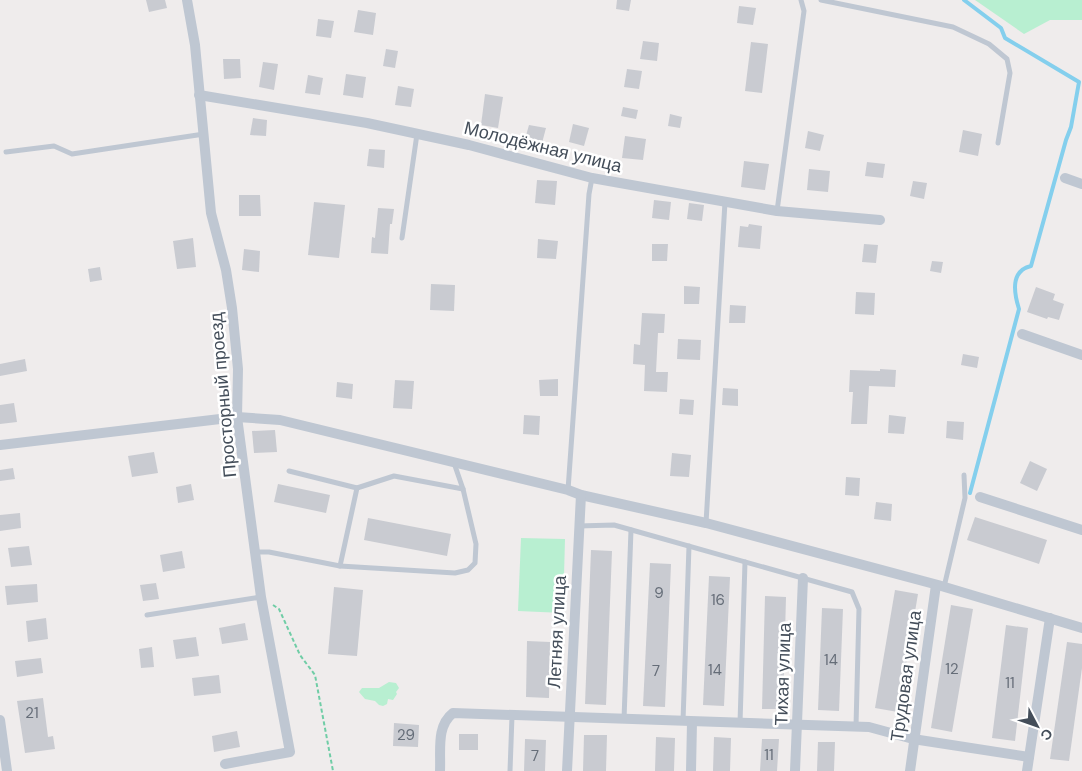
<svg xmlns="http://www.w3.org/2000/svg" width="1082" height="771" viewBox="0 0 1082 771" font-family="'DM Sans',sans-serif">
	<rect width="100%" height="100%" fill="#efecec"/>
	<!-- green -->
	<g fill="#b8efd1">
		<path d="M975 0H1082V20H1050L1024 34Z"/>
		<path d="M521 538 565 539 563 613 518 611Z"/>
		<path d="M389 682 396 683 399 688 396 692 397 694 393 700 388 699 387 704 383 706 379 705 375 701 365 699 359 692 362 688H379Z"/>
	</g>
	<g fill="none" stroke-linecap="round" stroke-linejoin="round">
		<!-- stream -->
		<path stroke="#84cfed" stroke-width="4" d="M964 0 1001 28 1005 38 1079 82 1071 127 1066 140 1031 266C1010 271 1014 293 1019 309L970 493"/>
	</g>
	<!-- building -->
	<g fill="#c9cbd1">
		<path d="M146 0H165L167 8 149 12Z"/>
		<path d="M617 0H631L629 11 616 9Z"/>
		<path d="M739 6 756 8 753 25 737 23Z"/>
		<path d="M358 10 376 13 373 35 354 32Z"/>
		<path d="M318 19 334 21 331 38 316 36Z"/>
		<path d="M643 41 659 43 657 61 640 59Z"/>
		<path d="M751 42 768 44 762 93 745 91Z"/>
		<path d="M386 49 398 51 395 68 383 66Z"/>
		<path d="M223 59H240L241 78 224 79Z"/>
		<path d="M263 62 278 64 274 90 259 87Z"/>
		<path d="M627 69 642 71 639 89 624 87Z"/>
		<path d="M346 74 366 77 363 98 343 95Z"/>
		<path d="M308 75 323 78 320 95 305 93Z"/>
		<path d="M398 86 414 89 411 107 395 105Z"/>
		<path d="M485 94 503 97 498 128 481 125Z"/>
		<path d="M623 107 638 110 636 119 621 116Z"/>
		<path d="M670 114 682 117 680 128 668 126Z"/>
		<path d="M253 118 267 120 266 136 250 135Z"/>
		<path d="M573 124 589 128 584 146 569 142Z"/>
		<path d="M529 125 546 128 542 143 525 139Z"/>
		<path d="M963 130 982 134 978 156 959 152Z"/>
		<path d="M808 131 824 135 820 151 805 148Z"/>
		<path d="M625 136 646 139 643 160 622 158Z"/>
		<path d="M369 149 385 150 384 168 367 166Z"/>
		<path d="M744 161 769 164 765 190 741 187Z"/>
		<path d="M867 162 885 164 883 178 865 176Z"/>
		<path d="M809 169 830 171 828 192 807 190Z"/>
		<path d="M537 180 557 181 555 205 535 203Z"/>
		<path d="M913 181 927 183 924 199 910 196Z"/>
		<path d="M239 195H260L261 216H239Z"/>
		<path d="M654 200 671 202 669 220 652 218Z"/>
		<path d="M314 202 345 205 339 258 308 255Z"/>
		<path d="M689 203 704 205 702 221 687 219Z"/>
		<path d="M378 208 394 209 392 224H390L388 254 371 253 372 237 375 238Z"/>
		<path d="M749 224 762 226 760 249 738 247 740 226 748 227Z"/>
		<path d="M193 238 196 267 177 269 173 241Z"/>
		<path d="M538 239 558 241 556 259 537 258Z"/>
		<path d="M652 244H668L667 261H652Z"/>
		<path d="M864 244 878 245 876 263 862 262Z"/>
		<path d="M244 249 260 251 259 272 242 270Z"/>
		<path d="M932 261 943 262 941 273 930 271Z"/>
		<path d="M100 267 102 280 90 282 88 269Z"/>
		<path d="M431 284 455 285 454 311 430 310Z"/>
		<path d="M684 286 700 287 699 304H684Z"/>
		<path d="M1036 287 1055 294 1053 300 1064 304 1059 320 1048 317 1047 319 1027 312Z"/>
		<path d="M856 292 875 293 874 315 855 314Z"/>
		<path d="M730 305 746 306 745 323H729Z"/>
		<path d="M642 313 665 314 664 333H658L656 372H668L667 392 644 391 645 365 633 364 634 344 640 345Z"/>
		<path d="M678 339 701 340 700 360 677 359Z"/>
		<path d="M963 354 979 357 977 368 961 365Z"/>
		<path d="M25 359 27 371 0 376V364Z"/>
		<path d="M880 369 896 370 895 387 869 386 867 424H851L853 392H849L850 370 880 371Z"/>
		<path d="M558 379V396H540L539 380Z"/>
		<path d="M395 380 414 381 412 409 393 408Z"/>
		<path d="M337 382 353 384 352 399 336 397Z"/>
		<path d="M723 388 738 389V406L722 405Z"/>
		<path d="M680 399 694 400 693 415 679 414Z"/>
		<path d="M14 403 17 422 0 424V405Z"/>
		<path d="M524 415 540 416 539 435 523 434Z"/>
		<path d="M889 415 906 417 904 434 888 433Z"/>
		<path d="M947 421 964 422 963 440 946 438Z"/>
		<path d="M275 430 277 452 254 453 252 431Z"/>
		<path d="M154 452 158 473 132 477 128 456Z"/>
		<path d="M672 453 691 455 689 477 670 476Z"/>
		<path d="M1030 461 1047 469 1037 491 1020 483Z"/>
		<path d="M13 468 15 479 0 481V470Z"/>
		<path d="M846 477 860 478 859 496 845 495Z"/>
		<path d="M191 484 194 500 178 503 176 487Z"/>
		<path d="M278 484 330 495 326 513 274 502Z"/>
		<path d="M876 502 892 504 891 521 874 519Z"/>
		<path d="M20 513 21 528 0 531V515Z"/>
		<path d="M975 517 1047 540 1039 564 967 540Z"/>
		<path d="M368 518 451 534 447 556 364 540Z"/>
		<path d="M29 546 32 565 11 567 8 548Z"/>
		<path d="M591 550 612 551 606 705 585 704Z"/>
		<path d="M182 551 185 568 163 572 160 555Z"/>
		<path d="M650 563 671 564 665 707 643 706Z"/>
		<path d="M709 576 730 577 724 706 703 705Z"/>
		<path d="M156 583 159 599 143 601 140 585Z"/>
		<path d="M37 584 38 602 7 605 5 586Z"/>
		<path d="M334 587 363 590 357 656 328 654Z"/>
		<path d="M895 590 918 594 898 712 875 708Z"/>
		<path d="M765 596 786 597 783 709H762Z"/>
		<path d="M951 605 973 609 952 732 931 728Z"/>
		<path d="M822 608 843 609 839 711 818 710Z"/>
		<path d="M46 618 48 639 28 642 26 621Z"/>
		<path d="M245 623 248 640 222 644 219 628Z"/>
		<path d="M1006 625 1028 628 1015 741 992 738Z"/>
		<path d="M196 637 199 656 176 659 173 640Z"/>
		<path d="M527 641 550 642 549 698 526 697Z"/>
		<path d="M1067 642 1082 644V668L1069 761 1050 759Z"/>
		<path d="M152 647 154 667 141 668 139 649Z"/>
		<path d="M41 658 43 673 17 677 15 661Z"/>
		<path d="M219 675 221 693 194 696 192 678Z"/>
		<path d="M43 698 48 737 53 736 55 749 25 753 17 701Z"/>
		<path d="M394 723 419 725 418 747 393 746Z"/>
		<path d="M237 731 240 747 214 752 212 736Z"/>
		<rect x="459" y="734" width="19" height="16"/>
		<path d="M584 735H607L606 771H583Z"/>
		<path d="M656 737 675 738 674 771H655Z"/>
		<path d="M714 737 731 738 730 771H713Z"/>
		<path d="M525 739 546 740 545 771H524Z"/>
		<path d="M762 739H779L777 771H760Z"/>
		<path d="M818 742H835L834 771H817Z"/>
	</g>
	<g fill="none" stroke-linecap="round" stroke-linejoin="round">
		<!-- path -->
		<path stroke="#70cda6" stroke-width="2" stroke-dasharray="4 2.5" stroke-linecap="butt" d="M273 605 279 609 300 655 315 675 333 771"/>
		<!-- lane -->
		<g stroke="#bfc7d2" stroke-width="5">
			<path d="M821 0 953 27 989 44 1007 59 1010 73 998 143"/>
			<path d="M6 152 54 146 72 154 204 134"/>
			<path d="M777 211 804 11 801 0"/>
			<path d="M402 238 417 134"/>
			<path d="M357 488 394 476 463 489"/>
			<path d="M568 490 589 194 592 178"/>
			<path d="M706 523 725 202"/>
			<path d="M578 526 614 525 852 592 859 609 856 726"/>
			<path d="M255 552H269L340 566 357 488 289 471"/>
			<path d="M340 566 455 573 468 570 475 563 476 544 463 489 454 463"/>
			<path d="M944 587 965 498 964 475"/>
			<path d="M147 615 261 597"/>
			<path d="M624 719 631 530"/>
			<path d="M683 721 689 546"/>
			<path d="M740 723 745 562"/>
			<path d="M510 771 512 716"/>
		</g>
		<!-- street -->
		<g stroke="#bfc7d2" stroke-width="10">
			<path d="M187 0 195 45 211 213 226 270 232 308 238 369 237 417 261 597 290 752 225 764"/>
			<path d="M199 95 367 123 469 145 592 178 777 211 880 220"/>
			<path d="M1065 178 1082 184"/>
			<path d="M1022 334 1082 355"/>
			<path d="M0 445 237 417 280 420 568 490 581 495 706 523 938 585 1082 628"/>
			<path d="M980 497 1082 530"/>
			<path d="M0 720 7 771"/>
			<path d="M440 771C441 751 436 726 453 713L869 727 913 739 1029 757"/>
			<path d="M567 771 581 495"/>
			<path d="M691 771 692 722"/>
			<path d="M795 771 803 578"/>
			<path d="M910 771 936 585"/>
			<path d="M1027 771 1050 618"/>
		</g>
	</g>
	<g text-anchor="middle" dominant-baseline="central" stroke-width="5" stroke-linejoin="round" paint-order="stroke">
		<!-- number labels -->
		<g font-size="15" fill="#656d78">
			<text x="659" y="593">9</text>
			<text x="718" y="600">16</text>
			<text x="831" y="660">14</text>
			<text x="952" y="669">12</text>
			<text x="715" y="670">14</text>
			<text x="656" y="671">7</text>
			<text x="1010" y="683">11</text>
			<text x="32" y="713">21</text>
			<text x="406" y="735">29</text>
			<text x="769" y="755">11</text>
			<text x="535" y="756">7</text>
		</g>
		<!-- street labels -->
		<g font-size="18" fill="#444e5a" stroke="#fff">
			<text transform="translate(543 147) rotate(14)">Молодёжная улица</text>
			<text transform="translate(223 395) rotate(-95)">Просторный проезд</text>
			<text transform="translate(557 632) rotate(-87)">Летняя улица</text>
			<text transform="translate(783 674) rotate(-88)">Тихая улица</text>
			<text transform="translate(906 676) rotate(-82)">Трудовая улица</text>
		</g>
	</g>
	<!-- north arrow -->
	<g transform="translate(1037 726) rotate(131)" stroke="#ffffff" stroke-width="4" paint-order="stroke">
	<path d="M0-4L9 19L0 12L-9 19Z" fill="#444e5a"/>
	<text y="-8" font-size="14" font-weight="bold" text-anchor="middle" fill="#444e5a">С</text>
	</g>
</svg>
